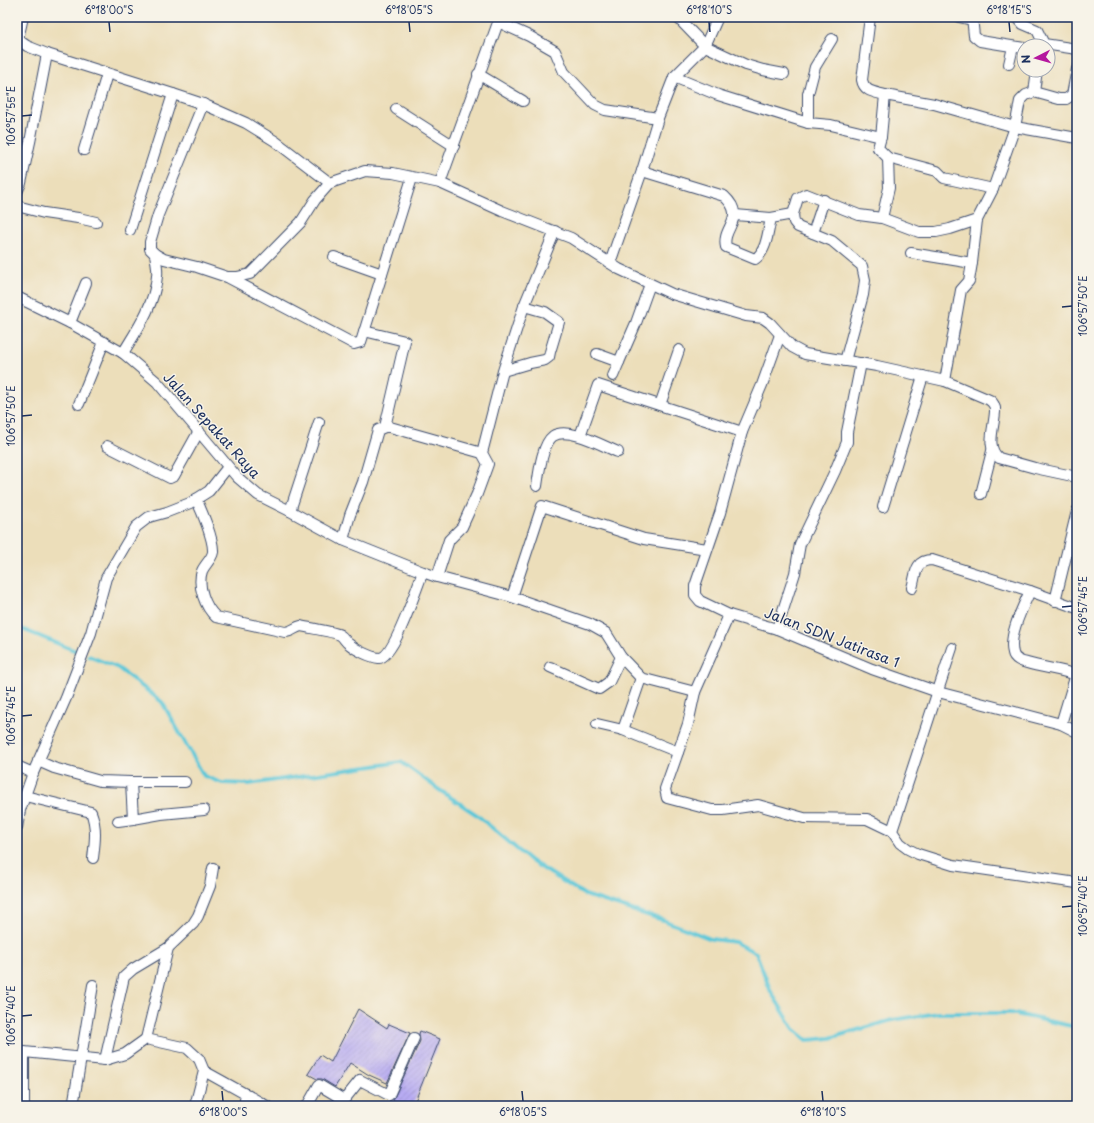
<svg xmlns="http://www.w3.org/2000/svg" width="1094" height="1123" viewBox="0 0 1094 1123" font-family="'Playpen Sans',sans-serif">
	<defs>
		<pattern id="building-hatch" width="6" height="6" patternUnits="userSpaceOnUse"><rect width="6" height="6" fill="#b8acf3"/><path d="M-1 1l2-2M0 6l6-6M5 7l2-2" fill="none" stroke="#958cc8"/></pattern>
	</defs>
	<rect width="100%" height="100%" fill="#f7f3e8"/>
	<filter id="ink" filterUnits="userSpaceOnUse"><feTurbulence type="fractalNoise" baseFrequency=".025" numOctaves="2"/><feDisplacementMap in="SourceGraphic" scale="8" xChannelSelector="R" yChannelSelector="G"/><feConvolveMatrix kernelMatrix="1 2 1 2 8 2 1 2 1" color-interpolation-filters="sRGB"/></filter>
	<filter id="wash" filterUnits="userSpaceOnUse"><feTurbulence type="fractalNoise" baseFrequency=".012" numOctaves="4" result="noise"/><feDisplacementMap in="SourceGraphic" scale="16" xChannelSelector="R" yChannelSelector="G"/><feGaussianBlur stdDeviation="0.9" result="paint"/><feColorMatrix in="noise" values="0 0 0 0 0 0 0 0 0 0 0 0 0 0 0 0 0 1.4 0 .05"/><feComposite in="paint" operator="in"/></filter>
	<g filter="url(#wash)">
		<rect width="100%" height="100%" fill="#ecdeba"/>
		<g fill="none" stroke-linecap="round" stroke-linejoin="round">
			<!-- stream -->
			<g stroke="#5dc7d8" stroke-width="4">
				<path d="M17 627 76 651"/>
				<path d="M89 656 118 668 162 702 204 776 222 783 249 784 401 762 438 789 477 815 531 861 585 895 663 920 711 939 735 942 756 953 771 992 794 1029 807 1040 830 1038 892 1020 938 1013H1011L1071 1026H1077"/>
			</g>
		</g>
		<g id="blocks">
			<!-- building -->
			<g fill="url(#building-hatch)">
				<path d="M358 1009 387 1028 389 1024 410 1033 387 1083 369 1075 350 1063 335 1087 322 1079H317L308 1074 320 1055 331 1062Z"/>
				<path d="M420 1031 440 1039 413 1106H408L393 1100 420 1041 419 1034Z"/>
			</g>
		</g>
	</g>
	<g filter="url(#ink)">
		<use href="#blocks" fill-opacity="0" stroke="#3a496c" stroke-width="1"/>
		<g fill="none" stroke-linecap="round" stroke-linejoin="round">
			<!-- minor casing -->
			<g stroke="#3a496c" stroke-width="12">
				<g id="minor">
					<path d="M677 17 705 46 746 65 763 70 784 74"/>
					<path d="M870 17 862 80C864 92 875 92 885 95"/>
					<path d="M959 17 972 20"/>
					<path d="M972 17 974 36 980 41 1024 48"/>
					<path d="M1017 17 1023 24 1037 30 1044 44 1077 49"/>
					<path d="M498 22 529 36 555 51 564 72 595 105 605 110 658 118"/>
					<path d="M17 39 27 46 47 54 173 94 203 104 246 123 275 141 330 183"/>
					<path d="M18 39 23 17"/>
					<path d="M1009 64 1013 47"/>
					<path d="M478 74 523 101"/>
					<path d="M674 77 718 95 808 123 831 125 881 137 885 95 934 104 1015 127 1020 101 1026 95 1034 92 1059 99H1066L1072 95 1077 69"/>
					<path d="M1034 92 1037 70"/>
					<path d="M203 104 158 215 150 242V249L155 254 164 259 197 267 227 277H237L250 274 301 222 315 200 330 183 365 171 393 173 440 183 502 211 571 238 619 269 672 294 746 316 763 318 770 323 792 347 805 354 877 366 945 381 985 398C991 400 994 403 995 408 996 424 984 447 999 458L1035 468 1077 477"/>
					<path d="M396 109 454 146"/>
					<path d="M808 123V94L815 67 832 39"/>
					<path d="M881 137 878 148 888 158 889 188 882 218"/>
					<path d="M84 150 107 74"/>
					<path d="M888 158 937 171 944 178 993 189"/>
					<path d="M642 171 724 196C748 218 721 227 726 247L755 259C767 251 768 231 771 218L793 214 794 222 798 227 832 241 862 266 865 280 863 295 845 361"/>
					<path d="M440 183 500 17"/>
					<path d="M17 192 21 183 30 142 47 54"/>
					<path d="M17 206 44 213 78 218 96 222"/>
					<path d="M793 214 798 198 806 194 859 215 882 218 919 232H936L950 229 977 220 993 189 1015 127 1077 138"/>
					<path d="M735 215 771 218"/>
					<path d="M130 230 173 94"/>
					<path d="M813 233 824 200"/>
					<path d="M911 253 972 263"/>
					<path d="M334 257 382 274"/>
					<path d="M610 263 642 171 658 118 674 77 705 46 718 17"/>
					<path d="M229 278 354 344 361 342 412 178"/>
					<path d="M17 297 70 323 123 353 157 382 237 477 258 495 290 511 343 540 423 572 437 577 512 597 590 624 606 633 621 657 641 678 695 692 729 615 777 629 872 669 938 692 1061 724 1077 732"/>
					<path d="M524 306 555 231"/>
					<path d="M70 323 86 283"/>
					<path d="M364 331 405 341 385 427"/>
					<path d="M123 353C137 330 155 304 157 276 158 269 156 261 155 254"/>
					<path d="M597 354 619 362 636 323 650 284"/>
					<path d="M613 376 619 362"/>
					<path d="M945 381 961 290 969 281 972 263 977 220"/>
					<path d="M79 404 104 342"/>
					<path d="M660 405 679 350"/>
					<path d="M580 436 598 385 742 432"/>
					<path d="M107 446 170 478 174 476 199 431"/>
					<path d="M537 486C539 473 542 444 553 436 568 426 603 446 618 452"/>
					<path d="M981 494 992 451"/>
					<path d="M196 499C201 509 214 540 213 552 212 559 205 564 202 571 197 586 205 607 216 617L285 632C292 632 295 627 301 626 309 628 335 632 340 635 344 637 345 642 349 644 356 650 370 657 379 658 394 658 417 586 423 572"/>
					<path d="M883 507 923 376"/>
					<path d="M290 511 319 422"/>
					<path d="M343 540 350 515 363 482 378 430 385 427H390L482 453"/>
					<path d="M437 577 449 540 462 527 477 494 488 464 482 453 503 371 524 306 545 312 559 322 550 352 549 357 545 360 530 363 503 371"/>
					<path d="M912 588C916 575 914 560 932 560L1030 591 1077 608"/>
					<path d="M1030 591C1023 607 1008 635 1013 653 1014 659 1022 662 1027 663 1043 668 1060 669 1076 675"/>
					<path d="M512 597 542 506 644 539 707 549"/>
					<path d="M1055 601 1077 511"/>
					<path d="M729 615 700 601 695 595V586L720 513 742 432 762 385 780 335"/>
					<path d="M777 629 795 573 800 544 835 471 847 442V432L861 363"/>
					<path d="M952 648 892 831 900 843 908 849 918 854 953 865 1077 883"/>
					<path d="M550 667 599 689 609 682 621 657"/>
					<path d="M695 692 688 724 665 789 667 798 712 810H723L758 805 804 818 867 819 892 831"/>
					<path d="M597 724 623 730 678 752"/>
					<path d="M1061 724 1077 671"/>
					<path d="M623 730 641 678"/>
					<path d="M38 761 54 768 100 781 131 782 133 819 161 814 204 810"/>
					<path d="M17 766 33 773"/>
					<path d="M131 782H185"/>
					<path d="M25 796 91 812C97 827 95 842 93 858"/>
					<path d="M118 821 133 819"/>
					<path d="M17 828 20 810 33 773 66 698 91 633 106 578 136 527 149 517 167 512 190 503 209 491 228 467"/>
					<path d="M146 1039 168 948 193 924 198 916 210 886 213 868"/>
					<path d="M24 1052V1106"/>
					<path d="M17 1053 24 1052 105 1060 125 1054 146 1039 187 1048 199 1059 204 1071 195 1106"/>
					<path d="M105 1060 124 977 133 969 168 948"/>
					<path d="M204 1071 267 1106"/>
					<path d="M73 1106 93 985"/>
					<path d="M244 1106 246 1094"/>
					<path d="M307 1106 319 1085 344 1100 360 1080 389 1095 414 1038"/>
				</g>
			</g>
			<!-- minor -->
			<use href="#minor" stroke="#fff" stroke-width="10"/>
		</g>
	</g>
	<!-- ticks -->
	<path fill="none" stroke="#1b2f5e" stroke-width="1.5" d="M109 22 110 32M409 22 410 32M709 22 710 32M1009 22 1010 32M22 116 32 115M1062 307 1072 306M22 416 32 415M1062 607 1072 606M22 716 32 715M1062 907 1072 906M22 1016 32 1015M222 1091 223 1101M522 1091 523 1101M822 1091 823 1101"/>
	<g text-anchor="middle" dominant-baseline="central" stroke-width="3" stroke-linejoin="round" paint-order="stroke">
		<!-- street labels -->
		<g font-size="14" fill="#1b2f5e" stroke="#f7f3e8">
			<text transform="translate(212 425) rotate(48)">Jalan Sepakat Raya</text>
			<text transform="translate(832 637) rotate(21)">Jalan SDN Jatirasa 1</text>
		</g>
	</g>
	<!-- margin -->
	<rect width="1094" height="1123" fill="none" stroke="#f7f3e8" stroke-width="44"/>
	<!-- north arrow -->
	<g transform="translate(1036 58) rotate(264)"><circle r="19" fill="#f7f3e8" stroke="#9fa5b1"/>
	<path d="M0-3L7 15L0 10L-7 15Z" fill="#b5179e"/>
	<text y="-6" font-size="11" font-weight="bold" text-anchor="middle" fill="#1b2f5e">N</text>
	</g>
	<rect x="22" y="22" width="1050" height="1079" fill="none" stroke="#1b2f5e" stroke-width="1.5"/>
	<g font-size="10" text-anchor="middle" fill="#1b2f5e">
		<text x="109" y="14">6°18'00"S</text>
		<text x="409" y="14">6°18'05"S</text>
		<text x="709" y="14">6°18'10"S</text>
		<text x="1009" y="14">6°18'15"S</text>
		<text transform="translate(11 116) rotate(-90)" y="4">106°57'55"E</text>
		<text transform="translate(1083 306) rotate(-90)" y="4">106°57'50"E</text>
		<text transform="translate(11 416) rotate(-90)" y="4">106°57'50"E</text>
		<text transform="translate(1083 606) rotate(-90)" y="4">106°57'45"E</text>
		<text transform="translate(11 716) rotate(-90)" y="4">106°57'45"E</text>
		<text transform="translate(1083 906) rotate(-90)" y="4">106°57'40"E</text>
		<text transform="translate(11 1016) rotate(-90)" y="4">106°57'40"E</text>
		<text x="223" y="1116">6°18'00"S</text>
		<text x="523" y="1116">6°18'05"S</text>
		<text x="823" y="1116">6°18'10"S</text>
	</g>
</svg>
